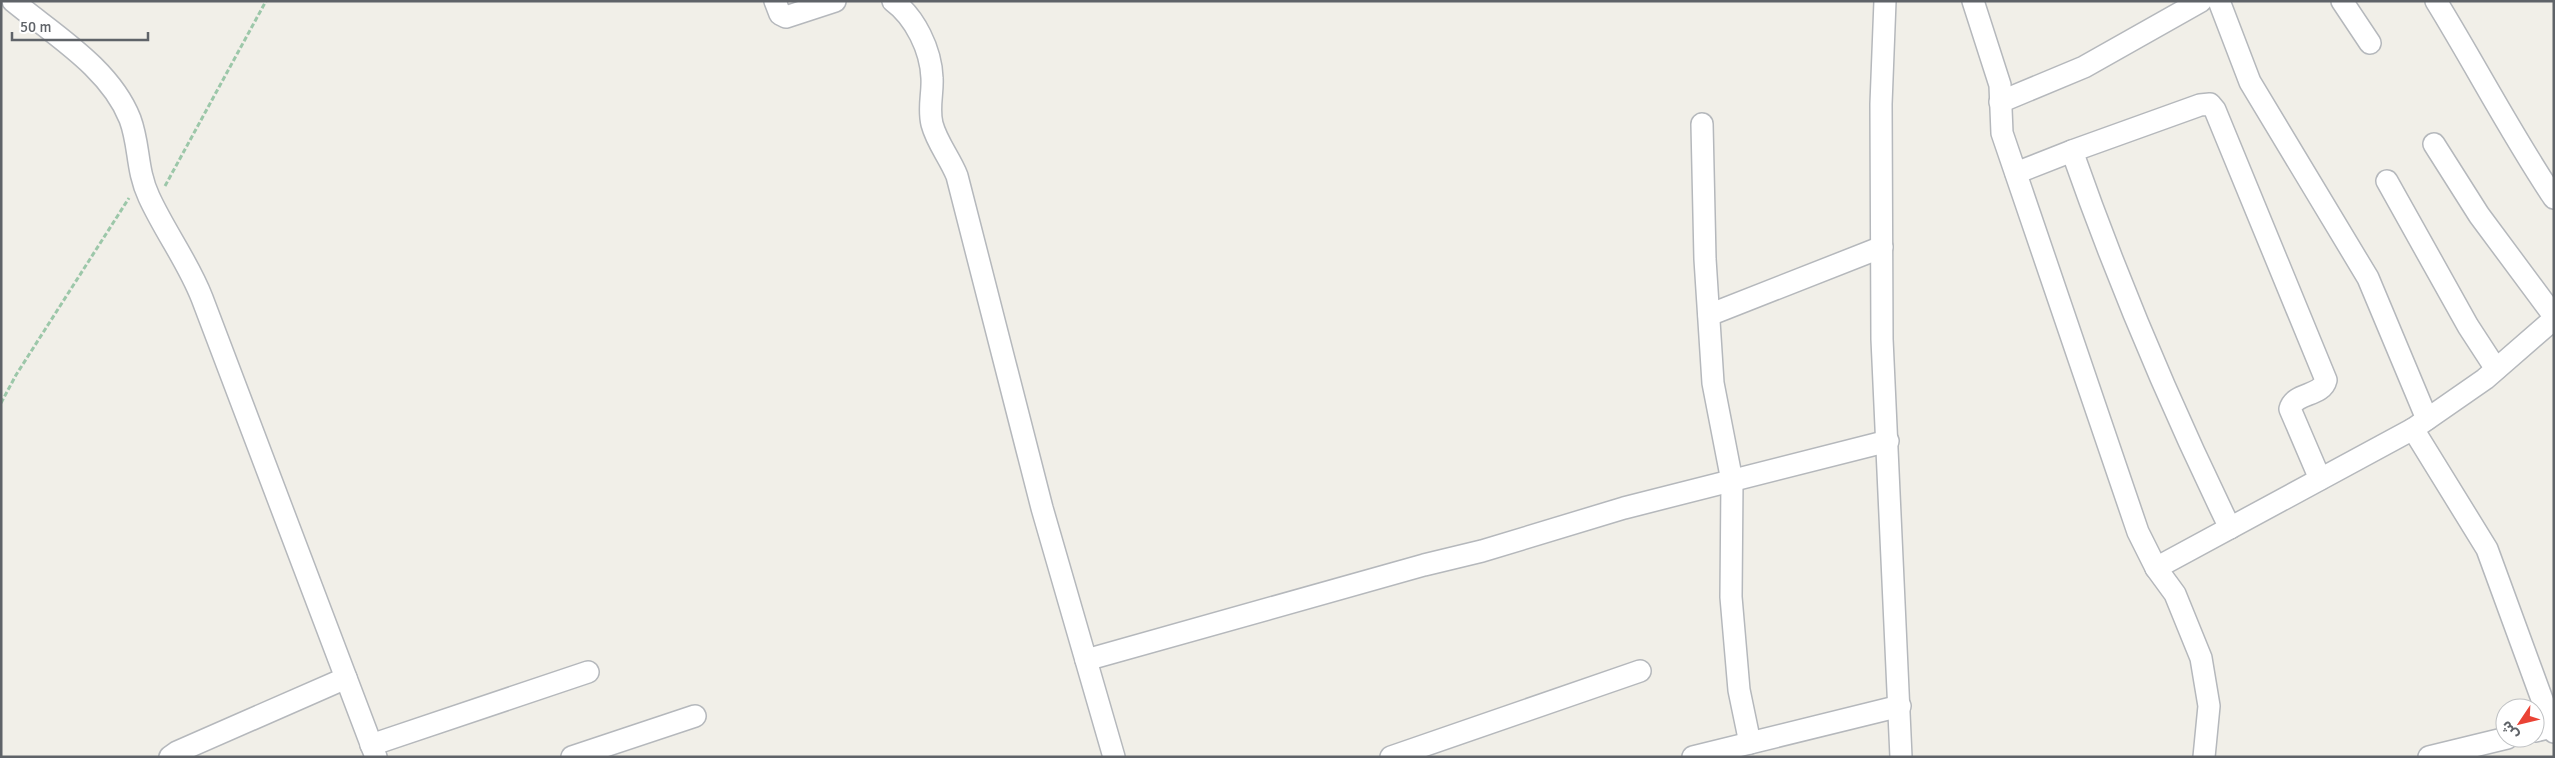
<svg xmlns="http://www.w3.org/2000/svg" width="2555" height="758" viewBox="0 0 2555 758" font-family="Signika,'Noto Sans Arabic',sans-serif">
	<rect width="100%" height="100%" fill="#f1efe8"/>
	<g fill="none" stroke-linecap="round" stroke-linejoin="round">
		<!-- minor casing -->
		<g stroke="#b5b8bc" stroke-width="24">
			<g id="minor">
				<path d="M13 1C54 35 110 68 130 119 140 146 136 169 149 197 165 232 188 262 202 298L376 757"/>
				<path d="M775 1 780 14 786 17 835 1"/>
				<path d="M893 1C915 17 931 50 932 78 933 93 928 108 932 124 937 143 950 158 957 176L1042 508 1114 757"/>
				<path d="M1885 1 1881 104 1882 339 1901 757"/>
				<path d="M1973 1 2000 85 2002 133 2138 532 2156 568 2175 594 2201 658 2209 706 2204 757"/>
				<path d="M2219 1 2250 82 2368 278 2427 419"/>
				<path d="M2342 1 2370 43"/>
				<path d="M2436 1C2476 66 2511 134 2554 198"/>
				<path d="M2000 102 2084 67 2201 1"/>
				<path d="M1702 124 1705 259 1713 383 1732 481 1731 597 1739 690 1750 743"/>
				<path d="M2434 144 2479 215 2554 316"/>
				<path d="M2072 151 2200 105 2210 104 2215 110 2326 380C2322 397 2294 392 2290 409L2320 479"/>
				<path d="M2016 173 2072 151C2117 279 2170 405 2230 528"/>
				<path d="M2387 181 2468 326 2496 369"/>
				<path d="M1709 315 1882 247"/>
				<path d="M2413 429 2487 549 2554 732"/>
				<path d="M2156 568 2413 429 2485 379 2554 319"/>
				<path d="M1086 660 1424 565 1482 551 1624 508 1888 441"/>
				<path d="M2535 731 2552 727"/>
				<path d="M371 745 588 672"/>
				<path d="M170 757 177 752 346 678"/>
				<path d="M572 757 695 716"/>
				<path d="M1391 757 1640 671"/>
				<path d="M1693 757 1900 706"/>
				<path d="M2429 757 2507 738"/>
			</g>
		</g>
		<!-- path -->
		<g stroke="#9cc7a9" stroke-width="3" stroke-dasharray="5 2.5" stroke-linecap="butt">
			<path d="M165 186 266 1"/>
			<path d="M1 403 16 375 129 198"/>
		</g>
		<!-- minor -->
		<use href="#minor" stroke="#fff" stroke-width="21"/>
	</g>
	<!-- border -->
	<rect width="2555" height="758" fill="none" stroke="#5f6368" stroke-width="5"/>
	<!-- north arrow -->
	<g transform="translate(2520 723) rotate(235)"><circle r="24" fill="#ffffff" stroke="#bfc1c3"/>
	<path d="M0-4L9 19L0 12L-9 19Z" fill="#ea4335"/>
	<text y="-8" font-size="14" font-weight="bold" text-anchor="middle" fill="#5f6368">ش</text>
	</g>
	<!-- scale -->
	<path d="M12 32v8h136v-8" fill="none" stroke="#5f6368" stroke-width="2.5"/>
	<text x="20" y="32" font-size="15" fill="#5f6368" stroke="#ffffff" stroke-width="4" paint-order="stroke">50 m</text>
</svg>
